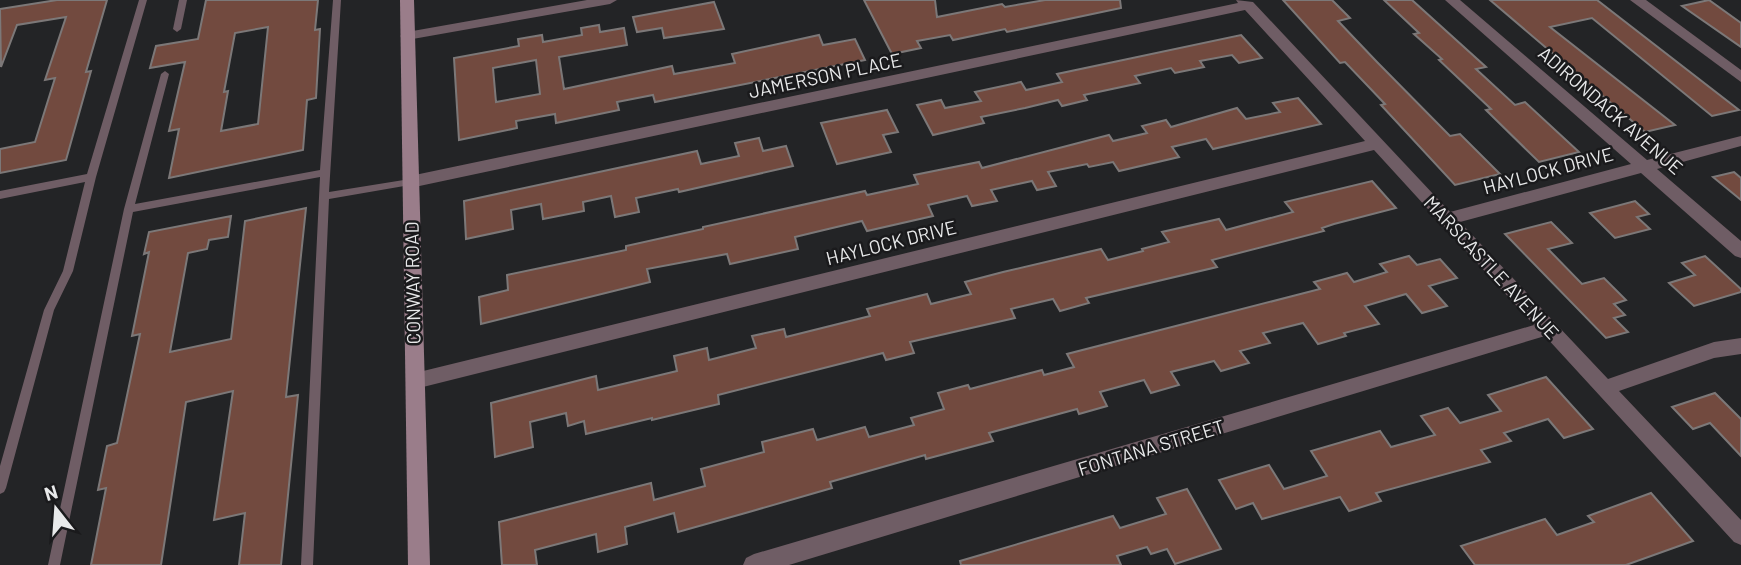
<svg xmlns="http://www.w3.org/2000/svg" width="1741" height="565" viewBox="0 0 1741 565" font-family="Barlow,sans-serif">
	<rect width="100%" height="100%" fill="#232426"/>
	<!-- building -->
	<g fill="#724a3f" stroke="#7c7878" stroke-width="2" fill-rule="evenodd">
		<path d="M57 0H107L86 72 91 71 66 160 0 173V149L35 142 55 78 45 80 66 17 17 25 1 67 0 9Z"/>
		<path d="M206 0H318L315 30 320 29 316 98 307 100 303 150 169 178 179 129 169 131 185 62 150 68 156 46 198 39ZM268 27 258 124 221 131 228 91 224 92 235 33Z"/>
		<path d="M864 0H935L937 17 1002 4 1005 7 1045 0H1120L1121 8 1007 32 1005 29 953 40 950 35 917 41 921 48 892 54Z"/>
		<path d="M1283 0H1332L1350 18 1338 21 1377 62 1450 136 1460 134 1500 174 1455 185 1381 105 1385 104 1345 62 1340 63Z"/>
		<path d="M1384 0H1412L1486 67 1476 69 1515 105 1525 102 1579 152 1539 162 1486 110 1491 109 1439 60 1442 59 1414 34 1419 33Z"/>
		<path d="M1490 0H1597L1739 110 1712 116 1592 18 1550 27 1675 125 1645 132Z"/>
		<path d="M1709 0 1741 23V47L1682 6Z"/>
		<path d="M714 2 724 29 664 38 662 28 637 32 633 17Z"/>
		<path d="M599 25 600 32 624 28 627 45 559 57 564 89 672 66 674 74 735 63 732 54 819 35 823 45 855 39 865 60 655 102 653 95 617 102 619 110 556 123 555 114 516 121 517 128 459 140 454 58 519 46 518 39 542 35 543 42 582 35 581 28ZM536 60 540 94 496 102 493 68Z"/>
		<path d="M1241 35 1262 58 1239 63 1232 55 1200 61 1204 67 1175 73 1171 68 1135 76 1140 83 1084 95 1087 100 1062 106 1058 100 1025 108 981 117 984 123 933 135 917 105 941 100 945 108 981 101 975 92 1021 82 1026 90 1062 82 1057 74Z"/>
		<path d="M1298 98 1321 124 1213 149 1206 139 1172 147 1179 157 1119 171 1113 162 1089 167 1087 164 1048 172 1056 186 1037 190 1032 181 991 190 997 201 972 206 967 196 928 205 933 216 867 231 862 221 824 230 795 237 798 249 730 264 727 254 647 269 650 282 481 324 479 297 508 290 507 275 626 250V246L703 229V227L865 191 867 195 918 184 914 175 979 162 982 168 1109 135 1113 141 1147 133 1142 126 1166 120 1171 127 1237 108 1246 119 1280 112 1273 103Z"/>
		<path d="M887 110 898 132 883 135 891 152 837 164 821 123Z"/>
		<path d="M759 138 763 151 786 146 793 166 679 192 678 189 636 198 639 212 615 217 611 196 583 202 584 211 543 219 541 204 511 210 513 229 466 239 464 201 697 151 701 164 739 156 735 143Z"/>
		<path d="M1734 172 1741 178V200L1713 177Z"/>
		<path d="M1372 181 1396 208 1334 224 1322 228 1324 231 1212 260 1217 267 1086 298 1089 303 1060 311 1053 299 1011 309 1015 318 910 342 914 353 886 360 883 353 718 395 719 404 652 420V418L586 434 584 421 568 426 566 413 530 422 533 447 495 457 491 403 596 376 598 390 677 371 674 356 707 348 709 360 756 348 752 336 784 329 786 337 870 316 867 309 927 294 931 304 971 294 965 282 1003 272 1101 249 1108 260 1143 251 1142 249 1169 242 1162 232 1219 219 1226 230 1293 212 1285 202Z"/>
		<path d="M1635 201 1649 214 1637 217 1650 229 1615 238 1590 213Z"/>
		<path d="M306 208 286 397 298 395 281 565H239L245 513 214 520 233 391 186 402 161 565H91L106 488 98 490 107 446 117 443 140 334 132 336 149 252 144 254 149 232 231 216 228 237 209 240 207 249 188 253 170 352 231 339 245 221Z"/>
		<path d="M1551 222 1572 243 1548 249 1582 284 1604 278 1626 300 1614 304 1625 315 1614 318 1628 332 1606 338 1505 234Z"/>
		<path d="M1409 256 1417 265 1440 259 1457 278 1429 286 1447 306 1422 313 1406 294 1365 306 1379 324 1344 333 1346 336 1318 344 1303 323 1263 333 1270 343 1240 351 1249 363 1221 371 1214 361 1171 372 1179 385 1151 393 1144 380 1100 392 1107 406 1079 414 1077 409 989 433 993 441 926 459 925 455 830 482 832 488 749 512 678 532 674 513 625 527 627 544 598 552 596 534 535 550 537 565H502L499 522 651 483 654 500 705 486 701 469 764 452 762 442 813 429 817 440 865 427 869 437 914 425 911 418 944 409 938 393 968 385 970 389 1042 370 1044 375 1074 367 1067 354 1320 289 1314 282 1347 273 1354 282 1387 272 1380 264Z"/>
		<path d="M1705 256 1741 289V292L1694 306 1669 283 1695 275 1682 263Z"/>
		<path d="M1546 377 1593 429 1564 438 1548 419 1504 433 1511 441 1481 450 1490 462 1376 493 1381 501 1349 511 1340 497 1262 519 1253 503 1236 509 1219 480 1269 465 1284 489 1327 476 1311 451 1380 431 1391 447 1435 435 1421 416 1448 408 1460 423 1501 411 1488 395Z"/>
		<path d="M1715 393 1741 419V456L1710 423 1693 429 1672 407Z"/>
		<path d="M1187 489 1221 549 1175 564 1167 549 1151 554 1147 547 1117 556 1121 565H961L960 561 1113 516 1120 528 1166 514 1157 498Z"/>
		<path d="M1651 493 1693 541 1626 565H1475L1461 546 1545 519 1557 535 1594 522 1588 516Z"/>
	</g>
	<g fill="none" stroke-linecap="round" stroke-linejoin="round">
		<!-- service -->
		<g fill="#6f5d65" fill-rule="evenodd">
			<path d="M139 0H147L96 177 73 271 54 310 6 488 4 492 0 494V466L44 310 63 271 85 182 0 199V191L87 174Z"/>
			<path d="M179 0H187L181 29 177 32 173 29Z"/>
			<path d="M333 0H341L329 192 410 179 415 182 410 185 329 199 313 565H301L320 177 133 212 60 565H48L124 209 161 74 165 71 169 74 135 204 320 170Z"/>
		</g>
		<!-- minor -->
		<g fill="#6f5d65" fill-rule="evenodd">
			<path d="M587 0H617L610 4 407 40 400 36 407 32Z"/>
			<path d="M1236 0 1253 2 1450 212 1631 164 1445 0H1460L1647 160 1741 136V146L1657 169 1741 241V258L1735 256 1641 173 1460 222 1608 379 1714 342 1741 338V354L1714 358 1619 391 1741 520V545L1734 542 1545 336 789 565H743L746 558 754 554 1534 325 1374 150 415 389 408 387 406 381 408 375 415 373 1365 141 1245 10 410 188 402 182 410 176 1238 3Z"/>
			<path d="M1630 0H1646L1741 70V82Z"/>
		</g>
		<!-- secondary -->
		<path fill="#9a7d8a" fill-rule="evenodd" d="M400 0H414L430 565H408Z"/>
	</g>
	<g text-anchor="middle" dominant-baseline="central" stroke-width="5" stroke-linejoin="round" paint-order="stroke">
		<!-- street labels -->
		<g font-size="19" fill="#e8e9ea" stroke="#1a1a1c">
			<text transform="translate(825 75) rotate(-12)">JAMERSON PLACE</text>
			<text transform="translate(1611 110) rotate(41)">ADIRONDACK AVENUE</text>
			<text transform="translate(1548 170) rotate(-15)">HAYLOCK DRIVE</text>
			<text transform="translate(891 242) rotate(-14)">HAYLOCK DRIVE</text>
			<text transform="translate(1492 267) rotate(47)">MARSCASTLE AVENUE</text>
			<text transform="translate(412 283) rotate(-91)">CONWAY ROAD</text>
			<text transform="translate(1151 447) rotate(-17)">FONTANA STREET</text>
		</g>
	</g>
	<!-- north arrow -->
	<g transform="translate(56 509) rotate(343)" stroke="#1a1a1c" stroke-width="5" paint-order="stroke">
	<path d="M0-5L12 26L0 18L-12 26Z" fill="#e8e9ea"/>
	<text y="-10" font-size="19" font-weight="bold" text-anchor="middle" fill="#e8e9ea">N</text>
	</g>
</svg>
